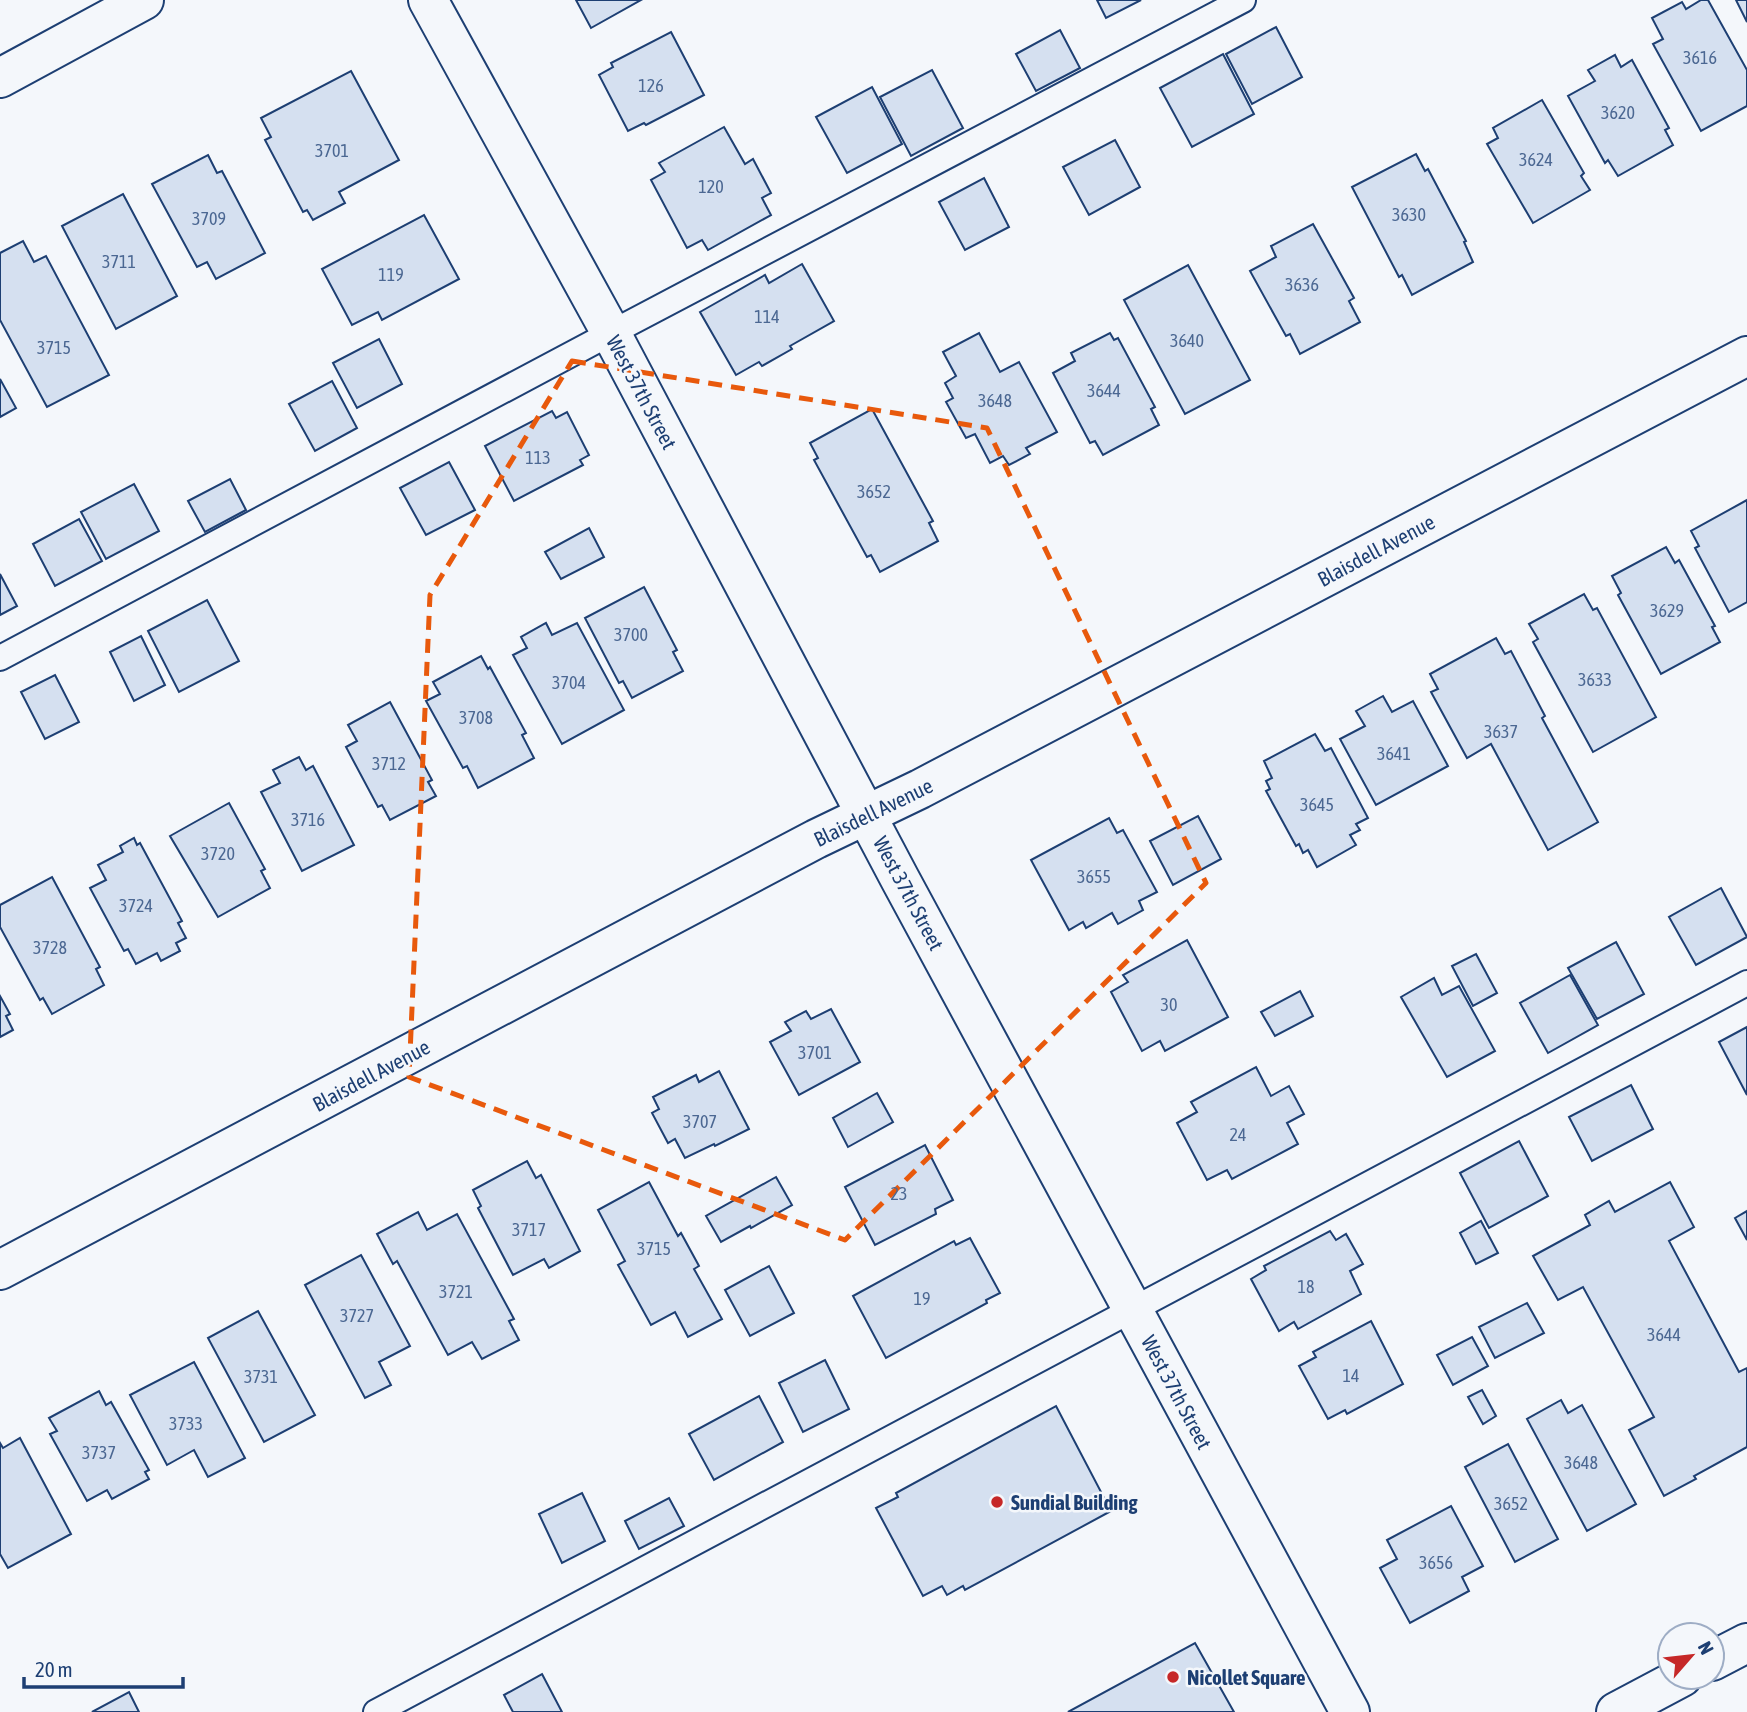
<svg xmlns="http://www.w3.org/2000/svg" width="1747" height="1712" viewBox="0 0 1747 1712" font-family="'Asap Condensed',sans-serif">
	<rect width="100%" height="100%" fill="#f4f7fb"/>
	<!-- building -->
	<g fill="#d5e0f0" stroke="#1d3f73" stroke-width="2">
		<path d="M576 0H641L591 28Z"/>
		<path d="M1097 0H1141L1106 18Z"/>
		<path d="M1701 0H1708L1747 70V106L1701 131 1653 44 1663 39 1652 18 1682 2 1686 9Z"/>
		<path d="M1736 0H1747V22Z"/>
		<path d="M1276 27 1302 77 1252 104 1226 54Z"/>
		<path d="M1060 30 1080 68 1036 91 1016 54Z"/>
		<path d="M671 32 704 95 646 125 644 123 628 131 599 75 613 67 611 63Z"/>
		<path d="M1223 54 1254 114 1192 147 1160 88Z"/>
		<path d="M1615 55 1621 67 1632 60 1669 128 1665 130 1673 145 1618 176 1608 160 1605 163 1568 96 1595 81 1588 70Z"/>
		<path d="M932 70 963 128 911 156 880 97Z"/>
		<path d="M351 71 399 160 339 192 345 203 313 220 307 210 303 212 265 140 271 137 261 118Z"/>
		<path d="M872 87 902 144 847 173 816 117Z"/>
		<path d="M1542 100 1584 173 1581 176 1590 190 1533 223 1487 144 1498 138 1493 128Z"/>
		<path d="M724 127 745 164 753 159 771 193 762 198 771 215 708 250 702 240 687 248 651 180 665 172 659 163Z"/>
		<path d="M1115 140 1140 187 1089 215 1063 167Z"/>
		<path d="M1416 154 1425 171 1428 169 1466 241 1464 242 1473 262 1412 295 1402 275 1399 277 1352 187Z"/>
		<path d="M208 155 217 173 222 171 265 253 216 279 207 262 197 267 152 184Z"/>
		<path d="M984 178 1009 227 965 250 939 202Z"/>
		<path d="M123 194 177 296 116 329 62 226Z"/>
		<path d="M424 215 459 279 382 320 378 312 352 325 322 269Z"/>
		<path d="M1313 224 1354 298 1349 301 1360 322 1300 354 1290 334 1286 336 1250 271 1276 257 1271 246Z"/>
		<path d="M23 241 34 262 46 256 109 375 47 407 0 320V253Z"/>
		<path d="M802 264 834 321 790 346 792 349 762 366 759 362 736 375 700 312 765 275 769 283Z"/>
		<path d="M1188 265 1250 380 1185 414 1124 300Z"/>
		<path d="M979 333 1000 372 1019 362 1057 432 1026 448 1030 454 1009 465 1003 456 990 463 975 434 966 438 946 402 953 398 945 383 956 376 943 352Z"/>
		<path d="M1110 333 1114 340 1118 338 1155 407 1151 409 1159 425 1103 455 1095 441 1090 443 1053 373 1075 361 1071 353Z"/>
		<path d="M379 339 402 384 357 408 333 363Z"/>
		<path d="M0 379 16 408 0 417Z"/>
		<path d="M332 381 357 428 315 451 289 404Z"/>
		<path d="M872 409 933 521 929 523 938 541 880 572 871 555 867 557 814 460 818 458 810 443Z"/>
		<path d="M552 411 556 418 567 412 589 455 580 460 583 465 514 501 485 446Z"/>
		<path d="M449 462 475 510 426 535 400 488Z"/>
		<path d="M230 479 246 510 205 532 188 501Z"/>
		<path d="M134 484 159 531 106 559 81 512Z"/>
		<path d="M1747 500V602L1729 612 1695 548 1699 546 1691 531Z"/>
		<path d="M79 519 102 561 55 586 33 544Z"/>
		<path d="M589 528 604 557 561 579 545 552Z"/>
		<path d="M1666 547 1675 563 1679 560 1715 626 1712 627 1720 642 1661 674 1618 595 1621 593 1612 576Z"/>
		<path d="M0 574 17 606 0 615Z"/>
		<path d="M644 587 677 650 673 652 683 671 632 698 623 681 619 683 585 618Z"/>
		<path d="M1584 594 1593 610 1597 608 1656 717 1593 752 1533 642 1538 639 1529 624Z"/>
		<path d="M207 600 239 661 179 692 148 631Z"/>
		<path d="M546 623 552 635 577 623 624 710 562 744 513 655 527 648 521 637Z"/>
		<path d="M141 636 165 685 134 701 110 652Z"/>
		<path d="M1496 638 1505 654 1511 651 1545 716 1542 718 1598 822 1548 850 1491 744 1467 758 1431 692 1438 689 1430 674Z"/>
		<path d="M481 656 488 669 490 667 526 733 522 735 534 758 478 788 467 766 463 768 426 701 440 694 433 682Z"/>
		<path d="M55 675 79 722 45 739 21 692Z"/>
		<path d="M1383 696 1392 712 1413 701 1448 766 1376 805 1340 739 1365 726 1356 711Z"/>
		<path d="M390 702 432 780 428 782 436 796 390 820 382 805 378 807 346 747 357 741 348 725Z"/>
		<path d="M1315 734 1325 751 1331 748 1368 818 1356 824 1360 830 1350 835 1356 845 1317 867 1308 850 1303 853 1299 844 1296 846 1266 791 1270 789 1266 781 1272 778 1264 761Z"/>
		<path d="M299 757 306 770 313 766 354 845 302 871 261 792 280 783 273 770Z"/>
		<path d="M229 803 265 869 261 871 270 888 218 917 170 836Z"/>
		<path d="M1198 816 1221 859 1173 885 1150 841Z"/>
		<path d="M1109 818 1117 833 1123 830 1157 892 1139 901 1143 910 1118 924 1112 913 1086 928 1083 922 1069 930 1031 860Z"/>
		<path d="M134 838 137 845 140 843 182 921 178 923 186 938 176 943 180 951 161 961 157 953 136 964 128 949 124 951 90 888 106 880 98 865 123 852 120 846Z"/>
		<path d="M52 877 100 967 96 969 104 985 52 1014 43 998 40 1000 0 927V905Z"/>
		<path d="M1721 888 1747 937 1696 965 1669 917Z"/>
		<path d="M1187 940 1228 1017 1165 1051 1160 1041 1142 1051 1111 992 1128 982 1123 975Z"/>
		<path d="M1616 942 1644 994 1597 1019 1568 968Z"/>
		<path d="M1476 954 1497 993 1473 1006 1452 966Z"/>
		<path d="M1570 975 1598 1025 1548 1053 1520 1003Z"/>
		<path d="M1434 978 1442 995 1459 986 1495 1051 1447 1077 1401 997Z"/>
		<path d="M1300 991 1313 1016 1275 1036 1261 1012Z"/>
		<path d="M0 996 10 1014 6 1016 13 1030 0 1037Z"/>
		<path d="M831 1009 860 1062 799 1095 770 1042 791 1031 785 1022 806 1011 811 1019Z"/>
		<path d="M1747 1027V1095L1719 1042Z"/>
		<path d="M1256 1067 1271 1096 1289 1086 1304 1114 1287 1123 1298 1144 1232 1179 1227 1170 1207 1180 1177 1123 1197 1112 1191 1102Z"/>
		<path d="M719 1071 749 1129 715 1146 714 1144 685 1158 675 1139 668 1143 652 1113 659 1109 653 1097 696 1075 699 1082Z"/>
		<path d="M1631 1085 1653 1129 1592 1161 1569 1117Z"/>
		<path d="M877 1093 893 1122 848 1147 833 1118Z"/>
		<path d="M1519 1141 1548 1196 1489 1228 1460 1173Z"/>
		<path d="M925 1145 953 1200 935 1209 936 1214 875 1245 845 1187Z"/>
		<path d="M527 1161 536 1178 541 1175 580 1251 549 1268 544 1259 513 1275 478 1208 481 1206 473 1190Z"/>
		<path d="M776 1177 792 1205 751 1228 750 1226 721 1242 706 1216Z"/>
		<path d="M649 1182 678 1236 681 1233 699 1266 694 1269 722 1319 688 1337 675 1312 651 1325 618 1265 625 1261 598 1210Z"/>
		<path d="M1670 1182 1694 1227 1669 1241 1739 1372 1747 1368V1447L1694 1476 1696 1479 1664 1496 1629 1430 1654 1417 1583 1287 1558 1300 1533 1256 1590 1225 1585 1215 1609 1201 1615 1212Z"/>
		<path d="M1747 1211V1240L1735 1218Z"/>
		<path d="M418 1212 427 1230 457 1214 514 1319 509 1321 519 1340 482 1359 472 1342 448 1355 397 1261 393 1264 377 1234Z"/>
		<path d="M1481 1221 1498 1253 1476 1264 1460 1233Z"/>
		<path d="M1330 1231 1336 1240 1346 1234 1363 1264 1350 1271 1361 1294 1298 1329 1294 1322 1279 1331 1251 1279 1266 1270 1264 1266Z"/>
		<path d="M970 1238 1000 1293 986 1300 987 1303 886 1358 853 1296 954 1241 956 1245Z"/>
		<path d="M361 1255 410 1346 379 1362 391 1385 365 1398 305 1285Z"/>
		<path d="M769 1266 794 1313 750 1336 725 1290Z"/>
		<path d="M1527 1303 1544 1333 1495 1358 1479 1327Z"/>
		<path d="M258 1311 315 1415 264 1442 208 1338Z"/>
		<path d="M1371 1321 1403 1384 1347 1414 1345 1410 1328 1419 1299 1366 1316 1357 1313 1352Z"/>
		<path d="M1472 1337 1488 1366 1453 1385 1437 1355Z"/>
		<path d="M825 1360 849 1409 803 1432 779 1383Z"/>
		<path d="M194 1362 245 1458 208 1477 194 1450 167 1465 130 1395Z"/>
		<path d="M1482 1390 1496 1416 1483 1424 1468 1397Z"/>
		<path d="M99 1391 106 1405 111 1402 149 1470 145 1472 149 1479 112 1499 107 1490 87 1501 50 1434 57 1431 49 1418Z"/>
		<path d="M759 1396 783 1442 714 1480 689 1434Z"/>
		<path d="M1561 1400 1568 1413 1582 1405 1636 1504 1587 1531 1527 1419Z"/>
		<path d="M1056 1406 1111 1511 965 1590 963 1586 947 1595 942 1586 923 1596 876 1508 898 1497 896 1493Z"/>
		<path d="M20 1438 71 1534 8 1568 0 1554V1443L3 1448Z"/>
		<path d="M1508 1444 1558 1539 1515 1562 1465 1467Z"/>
		<path d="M582 1493 605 1541 562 1563 539 1514Z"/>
		<path d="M669 1498 684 1526 639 1549 625 1521Z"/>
		<path d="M1451 1506 1483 1566 1462 1577 1469 1591 1410 1623 1380 1568 1397 1559 1387 1540Z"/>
		<path d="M1195 1643 1234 1712H1068Z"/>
		<path d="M542 1674 562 1712H513L504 1695Z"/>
		<path d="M129 1692 139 1712H92Z"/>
	</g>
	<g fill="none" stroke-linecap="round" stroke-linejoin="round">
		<!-- service casing -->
		<g stroke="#1d3f73" stroke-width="28">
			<g id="service">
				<path d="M0 658 611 333 1243 0"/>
				<path d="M376 1712 1747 983"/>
			</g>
		</g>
		<!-- minor casing -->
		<g stroke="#1d3f73" stroke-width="42">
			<g id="minor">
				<path d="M428 0 611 333 900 879 1350 1712"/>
				<path d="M0 78 144 0"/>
				<path d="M0 1270 816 839 920 789 1747 356"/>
			</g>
		</g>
		<!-- secondary casing -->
		<g stroke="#1d3f73" stroke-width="42">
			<g id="secondary">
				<path d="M1712 1661 1747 1643"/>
				<path d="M1616 1712 1682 1677"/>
			</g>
		</g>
		<!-- service -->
		<use href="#service" stroke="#f4f7fb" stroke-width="24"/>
		<!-- minor -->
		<use href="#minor" stroke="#f4f7fb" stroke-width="38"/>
		<!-- secondary -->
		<use href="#secondary" stroke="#f4f7fb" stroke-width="38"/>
	</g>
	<!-- marked area -->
	<path fill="none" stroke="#e8590c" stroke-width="5" stroke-dasharray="14 9" stroke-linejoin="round" d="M572 361 987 428 1206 883 845 1240 409 1077 430 595Z"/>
	<!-- markers -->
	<g fill="#c62828" stroke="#f4f7fb" stroke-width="2.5">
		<circle cx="997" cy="1502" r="7"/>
		<circle cx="1173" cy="1677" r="7"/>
	</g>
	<g text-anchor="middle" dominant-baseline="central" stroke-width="5" stroke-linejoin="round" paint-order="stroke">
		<!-- number labels -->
		<g font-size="18" fill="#4b6792">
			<text x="1700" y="57">3616</text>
			<text x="651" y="85">126</text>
			<text x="1618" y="112">3620</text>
			<text x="332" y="150">3701</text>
			<text x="1536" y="159">3624</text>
			<text x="711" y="186">120</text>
			<text x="1409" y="214">3630</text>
			<text x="209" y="218">3709</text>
			<text x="119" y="261">3711</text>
			<text x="391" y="274">119</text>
			<text x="1302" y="284">3636</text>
			<text x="767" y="316">114</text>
			<text x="1187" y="340">3640</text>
			<text x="54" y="347">3715</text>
			<text x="1104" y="390">3644</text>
			<text x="995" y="400">3648</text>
			<text x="538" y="457">113</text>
			<text x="874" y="491">3652</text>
			<text x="1667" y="610">3629</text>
			<text x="631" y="634">3700</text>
			<text x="1595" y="679">3633</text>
			<text x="569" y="682">3704</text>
			<text x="476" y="717">3708</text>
			<text x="1501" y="731">3637</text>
			<text x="1394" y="753">3641</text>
			<text x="389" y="763">3712</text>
			<text x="1317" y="804">3645</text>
			<text x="308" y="819">3716</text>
			<text x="218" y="853">3720</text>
			<text x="1094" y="876">3655</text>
			<text x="136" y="905">3724</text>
			<text x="50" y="947">3728</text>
			<text x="1169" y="1004">30</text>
			<text x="815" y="1052">3701</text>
			<text x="700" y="1121">3707</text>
			<text x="1238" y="1134">24</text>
			<text x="899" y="1193">23</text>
			<text x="529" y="1229">3717</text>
			<text x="654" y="1248">3715</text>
			<text x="1306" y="1286">18</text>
			<text x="456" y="1291">3721</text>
			<text x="922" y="1298">19</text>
			<text x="357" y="1315">3727</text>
			<text x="1664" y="1334">3644</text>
			<text x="1351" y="1375">14</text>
			<text x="261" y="1376">3731</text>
			<text x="186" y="1423">3733</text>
			<text x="99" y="1452">3737</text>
			<text x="1581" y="1462">3648</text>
			<text x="1511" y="1503">3652</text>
			<text x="1436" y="1562">3656</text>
		</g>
		<!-- street labels -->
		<g font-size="21" fill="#1d3f73" stroke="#f4f7fb">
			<text transform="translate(642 392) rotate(62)">West 37th Street</text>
			<text transform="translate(1376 550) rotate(-28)">Blaisdell Avenue</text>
			<text transform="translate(873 812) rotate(-26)">Blaisdell Avenue</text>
			<text transform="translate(909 893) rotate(62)">West 37th Street</text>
			<text transform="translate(371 1075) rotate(-28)">Blaisdell Avenue</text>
			<text transform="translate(1177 1392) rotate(62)">West 37th Street</text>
		</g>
		<!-- poi labels -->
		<g font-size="21" font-weight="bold" fill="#1d3f73" stroke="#f4f7fb" text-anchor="start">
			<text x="1011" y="1502">Sundial Building</text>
			<text x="1187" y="1677">Nicollet Square</text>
		</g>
	</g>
	<!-- north arrow -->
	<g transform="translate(1691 1656) rotate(62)"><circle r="33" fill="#f4f7fb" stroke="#9eadc5" stroke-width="2"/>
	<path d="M0-5L12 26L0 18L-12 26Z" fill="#c62828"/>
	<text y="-10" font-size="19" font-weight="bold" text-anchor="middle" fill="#1d3f73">N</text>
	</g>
	<!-- scale -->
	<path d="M24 1677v10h159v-10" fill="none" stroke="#1d3f73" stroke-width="3.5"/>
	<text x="35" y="1677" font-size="21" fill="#1d3f73" stroke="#f4f7fb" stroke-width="5" paint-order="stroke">20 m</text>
</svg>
